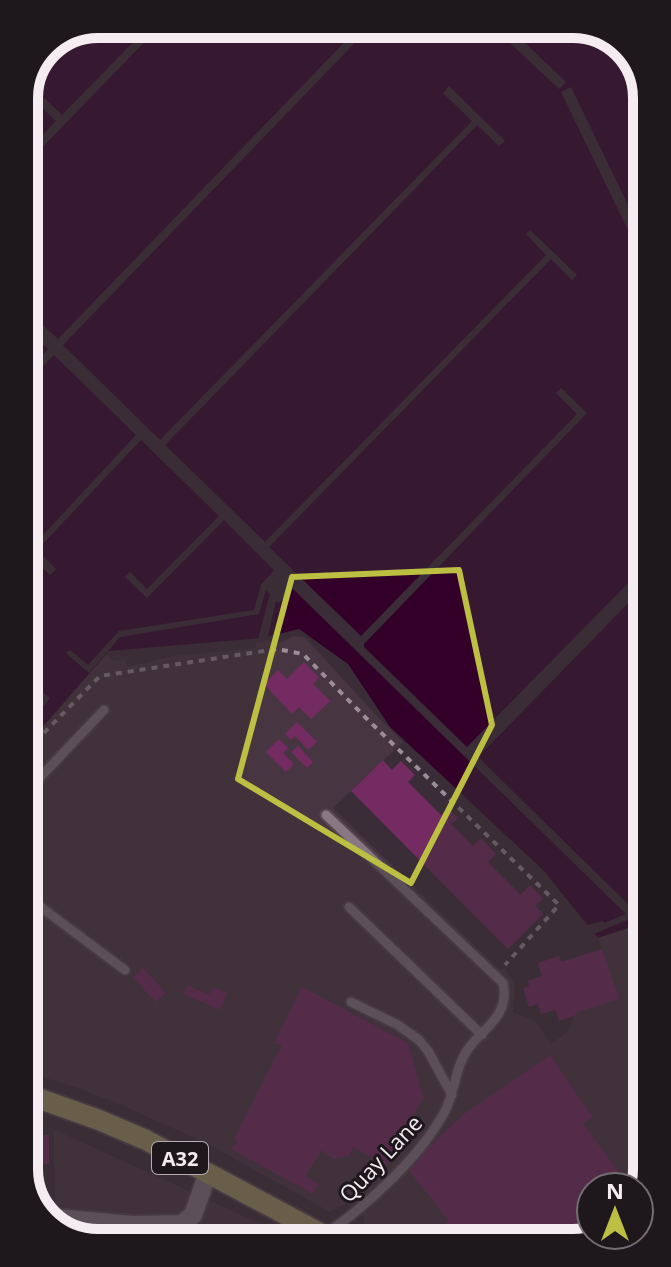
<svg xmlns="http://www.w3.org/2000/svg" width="671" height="1267" viewBox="0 0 671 1267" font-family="'Open Sans',sans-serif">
	<rect width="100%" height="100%" fill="#3b2d37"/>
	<!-- built -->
	<g fill="#483542">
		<path d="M293 636 304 637 311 644 374 713 403 742 333 808 500 970 504 968 513 980 515 990 513 1012 534 1020 551 1044 569 1031 575 1013 618 999 598 938 646 923 647 1174 639 1197V1187H591V1235H605L602 1237 387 1240 368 1231 364 1226V1217L346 1204 330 1212 208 1144 117 1103 75 1087 29 1073 27 739 33 738 106 653 114 661 125 660 127 667 174 656 255 648 258 639 268 637 267 640 280 643Z"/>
		<path d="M53 1129 298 1241 92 1243 56 1229Z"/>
	</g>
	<!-- water -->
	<path fill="#320028" d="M98 24H579L615 37 641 69 646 922 598 938 543 870 390 727 348 664 299 629 262 638 109 651 33 738 27 739 24 93 46 45Z"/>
	<!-- pier -->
	<g fill="#3b2d37">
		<path d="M151 24H162L25 165 24 154 56 121 25 91 29 83 62 115Z"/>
		<path d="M362 24H373L63 345 160 440 472 121 443 93 449 86 505 141 499 146 477 125 165 445 265 542 546 255 526 234 530 230 577 275 572 280 551 259 269 547 361 636 577 414 556 393 561 388 587 413 364 644V647L467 747 644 567V575L639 580 644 587 478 757 632 908 645 895V905L632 918 591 935 584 926 603 921 604 923 626 914 293 589 279 603 276 601 267 641 257 643 270 594 266 590 259 614 120 637 89 673 67 654 66 652 70 650 88 665 119 631 254 610 261 585 274 570 224 520 147 598 125 577 130 572 147 589 219 516 141 440 37 550 56 569 50 575 26 553V542L32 547 136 435 54 355 26 384V373L48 349 25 327V308L58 339Z"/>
		<path d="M490 24H505L566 82 559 89Z"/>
		<path d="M571 87 642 234V259L561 92Z"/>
		<path d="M27 680 50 698 27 726V713L39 698 27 689Z"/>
	</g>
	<!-- building -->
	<g fill="#742b62">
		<path d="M304 662 319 678 313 684 330 701 311 719 299 707 292 714 264 684 278 670 287 679Z"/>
		<path d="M297 722 317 742 308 750 295 736 291 740 285 734Z"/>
		<path d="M279 739 288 748 283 753 294 764 286 772 266 752Z"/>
		<path d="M298 746 313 762 307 768 291 752Z"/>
		<path d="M383 760 392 770 401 761 415 775 408 782 441 815 448 808 458 818 451 824 473 846 481 838 496 854 488 862 521 895 530 885 543 898 535 906 543 914 508 949 351 791Z"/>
		<path d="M602 949 619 999 575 1013 576 1015 559 1021 555 1010 541 1014 538 1004 529 1007 523 988 529 986 528 981 542 976 538 963 559 956 561 962Z"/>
		<path d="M143 968 166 993 156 1002 133 978Z"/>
		<path d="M187 985 210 995 213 987 227 993 220 1010 183 994Z"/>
		<path d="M302 987 408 1043 423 1097 386 1166 353 1147 349 1156 334 1159 321 1150 305 1177 319 1184 313 1194 231 1149 238 1142 234 1139 282 1045 274 1043Z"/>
		<path d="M550 1055 592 1117 583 1124 630 1187H591V1237L429 1239 449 1221 407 1168 464 1114Z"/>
		<path d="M29 1129H41V1135H49V1164H30Z"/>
		<path d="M30 1179 46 1184 41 1202 30 1198Z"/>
	</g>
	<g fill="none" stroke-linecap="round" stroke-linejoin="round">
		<!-- service casing -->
		<g stroke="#554951" stroke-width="13">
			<g id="service">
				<path d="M28 790 104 710"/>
				<path d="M28 895 38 905 125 970"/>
				<path d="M349 907 482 1035"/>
				<path d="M351 1002 398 1025 419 1040 428 1051 452 1095"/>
				<path d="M324 1235C367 1206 419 1158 444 1113 455 1093 455 1067 468 1049 485 1026 510 1016 503 983L326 815"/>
				<path d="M277 1241 289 1216"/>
			</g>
		</g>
		<!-- minor casing -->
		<g stroke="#554951" stroke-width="22">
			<path id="minor" d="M45 1217 133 1225 182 1224 193 1215 208 1173"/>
		</g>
		<!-- primary casing -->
		<g stroke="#554951" stroke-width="24">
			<path id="primary" d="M29 1095 99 1120 146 1140 333 1240"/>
		</g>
		<!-- path -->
		<path stroke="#9a8f97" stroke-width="4" stroke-dasharray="6 6" stroke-linecap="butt" d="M27 750 100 676 277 649 303 654 366 718 559 905 505 965"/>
		<!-- service -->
		<use href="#service" stroke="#887882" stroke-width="9"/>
		<!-- minor -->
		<use href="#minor" stroke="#887882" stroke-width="18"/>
		<!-- primary -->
		<use href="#primary" stroke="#9f9a62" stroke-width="20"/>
	</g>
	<!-- marked area -->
	<path d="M0 0H671V1267H0ZM459 570 492 725 411 883 238 779 292 577Z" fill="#3b2d37" fill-opacity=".55" fill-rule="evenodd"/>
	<path fill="none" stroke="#bdbf43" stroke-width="6" stroke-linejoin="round" d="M459 570 492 725 411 883 238 779 292 577Z"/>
	<g text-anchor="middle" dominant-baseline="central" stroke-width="6" stroke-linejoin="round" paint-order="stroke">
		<!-- shield labels -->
		<rect fill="#1e181c" stroke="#b4acb2" stroke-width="2" x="152" y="1142" width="56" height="32" rx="6"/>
		<g font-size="20" font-weight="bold" fill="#f5ecf2">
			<text x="180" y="1158">A32</text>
		</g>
		<!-- street labels -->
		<g font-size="22" fill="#f5ecf2" stroke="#1e181c">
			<text transform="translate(380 1158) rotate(-47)">Quay Lane</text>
		</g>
	</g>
	<!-- crop -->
	<path d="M0 0H671V1267H0ZM98 38H573A60 60 0 0 1 633 98V1169A60 60 0 0 1 573 1229H98A60 60 0 0 1 38 1169V98A60 60 0 0 1 98 38Z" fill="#1e181c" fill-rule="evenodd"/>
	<path fill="none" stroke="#f5ecf2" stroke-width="10" d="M98 38H573A60 60 0 0 1 633 98V1169A60 60 0 0 1 573 1229H98A60 60 0 0 1 38 1169V98A60 60 0 0 1 98 38Z"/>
	<!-- north arrow -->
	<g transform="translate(615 1211)"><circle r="38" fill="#1e181c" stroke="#746d72" stroke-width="2"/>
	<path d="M0-6L14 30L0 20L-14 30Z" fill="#bdbf43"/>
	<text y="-12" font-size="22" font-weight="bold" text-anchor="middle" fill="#f5ecf2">N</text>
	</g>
</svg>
